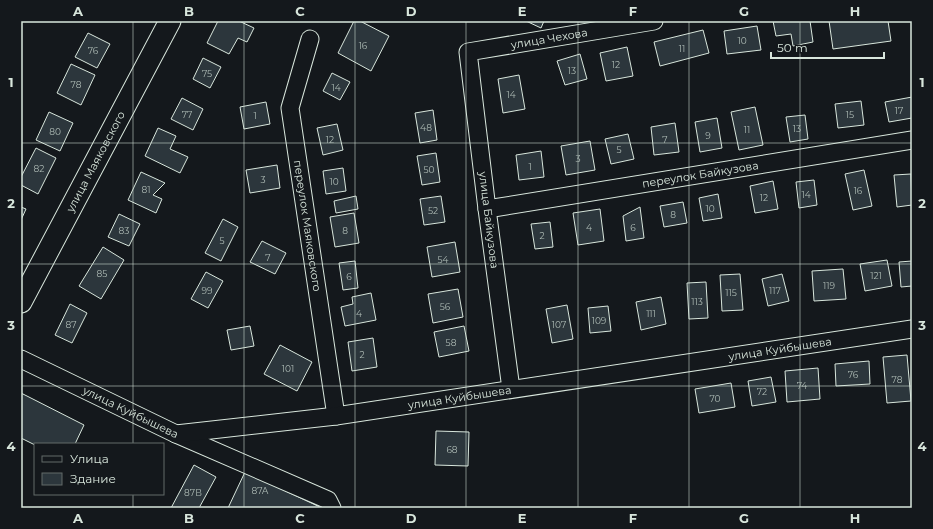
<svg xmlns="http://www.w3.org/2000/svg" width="933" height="529" viewBox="0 0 933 529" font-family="Montserrat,sans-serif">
	<rect width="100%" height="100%" fill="#14181c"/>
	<!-- building -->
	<g fill="#2c363c" stroke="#d8e6dc">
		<path d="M218 21H239L254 28 247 42 238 38 229 54 207 43Z"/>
		<path d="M354 21H360L389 36 371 71 338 53Z"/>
		<path d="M526 21H544L541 28Z"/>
		<path d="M773 21H810L813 42 793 46 791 34 776 36Z"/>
		<path d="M829 21H888L891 41 833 49Z"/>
		<path d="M757 26 761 50 727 54 724 31Z"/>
		<path d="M703 30 709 53 660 66 654 42Z"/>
		<path d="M88 33 110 44 97 68 75 57Z"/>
		<path d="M627 47 633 76 606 81 600 53Z"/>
		<path d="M580 54 587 79 565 85 557 61Z"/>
		<path d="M203 58 221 67 210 88 193 79Z"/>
		<path d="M71 64 95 75 81 105 57 93Z"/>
		<path d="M332 73 350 82 340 100 323 91Z"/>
		<path d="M519 75 525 109 503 113 498 79Z"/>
		<path d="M912 97V118L889 122 885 102Z"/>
		<path d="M182 98 203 109 193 130 171 119Z"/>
		<path d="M861 101 864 125 838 128 835 104Z"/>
		<path d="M266 102 270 124 244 129 240 107Z"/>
		<path d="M755 107 763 145 739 150 731 112Z"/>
		<path d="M433 110 437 140 420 143 415 113Z"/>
		<path d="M49 112 73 123 60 151 36 140Z"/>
		<path d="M805 115 808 139 790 142 786 117Z"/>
		<path d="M717 118 722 148 700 152 695 122Z"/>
		<path d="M675 123 679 152 654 155 651 127Z"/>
		<path d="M337 124 343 150 323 155 317 128Z"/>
		<path d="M158 128 176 136 170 149 188 157 180 173 145 156Z"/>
		<path d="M628 134 634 159 611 164 605 139Z"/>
		<path d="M590 141 595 170 566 175 561 146Z"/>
		<path d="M36 148 56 158 38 194 21 185V177Z"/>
		<path d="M541 151 544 177 519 180 516 155Z"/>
		<path d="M436 153 440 182 422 185 417 156Z"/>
		<path d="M277 165 280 188 250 193 246 170Z"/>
		<path d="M343 168 346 191 326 194 323 171Z"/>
		<path d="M864 170 872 206 853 210 845 174Z"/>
		<path d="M141 172 165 183 153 195 162 199 156 213 128 200Z"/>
		<path d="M911 174 912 205 897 207 894 175Z"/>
		<path d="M814 180 817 205 799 208 796 182Z"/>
		<path d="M773 181 778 209 755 213 750 186Z"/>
		<path d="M718 194 722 218 703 221 699 198Z"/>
		<path d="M356 196 358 209 336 213 334 201Z"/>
		<path d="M441 196 445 222 424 225 420 199Z"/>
		<path d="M683 202 687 223 664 227 660 206Z"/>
		<path d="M21 207 26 209 21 220Z"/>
		<path d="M640 207 644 238 626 241 623 216Z"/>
		<path d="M600 209 604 241 578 245 573 213Z"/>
		<path d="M354 213 359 243 335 247 330 217Z"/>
		<path d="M119 214 140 224 129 246 108 237Z"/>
		<path d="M223 219 238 227 221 261 205 253Z"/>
		<path d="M550 222 553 247 535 249 531 224Z"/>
		<path d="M262 241 286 253 275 274 250 262Z"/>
		<path d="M455 242 460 272 432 277 427 247Z"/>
		<path d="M103 247 124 260 101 299 79 286Z"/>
		<path d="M887 260 892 286 865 291 860 264Z"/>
		<path d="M355 261 358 288 343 290 339 263Z"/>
		<path d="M912 261V286L901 287 899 262Z"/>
		<path d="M843 269 846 299 814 301 812 271Z"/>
		<path d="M206 272 223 281 208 308 191 299Z"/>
		<path d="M740 274 743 310 722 311 720 275Z"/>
		<path d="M782 274 789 301 768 306 762 279Z"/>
		<path d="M706 282 708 318 689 319 687 283Z"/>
		<path d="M458 289 463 317 433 323 428 294Z"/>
		<path d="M371 293 376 320 345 326 341 307 353 304 352 297Z"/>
		<path d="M661 297 666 324 641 330 636 302Z"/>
		<path d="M70 304 87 313 72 343 55 335Z"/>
		<path d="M567 305 573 339 552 343 546 309Z"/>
		<path d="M608 306 611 331 590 333 588 308Z"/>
		<path d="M250 326 254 346 231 350 227 330Z"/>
		<path d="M464 326 469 351 439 357 434 332Z"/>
		<path d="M373 338 377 367 352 371 348 342Z"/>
		<path d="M280 345 312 362 297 391 264 374Z"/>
		<path d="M907 355 911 401 887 403 883 357Z"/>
		<path d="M869 361 870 384 836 386 835 364Z"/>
		<path d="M818 368 820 399 787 402 785 371Z"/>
		<path d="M771 377 776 402 752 406 748 381Z"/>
		<path d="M731 383 735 407 699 413 695 389Z"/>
		<path d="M21 393 84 425 75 444H35V445L21 438Z"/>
		<path d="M436 431 469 432 468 466 435 465Z"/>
		<path d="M194 465 216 477 199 508H171Z"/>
		<path d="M245 472 322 508H228Z"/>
	</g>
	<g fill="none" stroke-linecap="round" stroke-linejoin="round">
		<!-- minor casing -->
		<g stroke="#d8e6dc" stroke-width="19">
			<g id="minor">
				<path id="s1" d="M310 39 290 108 336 416"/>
				<path id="s2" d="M487 209 912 140"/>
				<path id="s3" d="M21 359 176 434 328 500 332 508"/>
				<path id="s4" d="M511 389 487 209 468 52 654 21"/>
				<path id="s5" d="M176 434 336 416 912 329"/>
			</g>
		</g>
		<!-- major casing -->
		<g stroke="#d8e6dc" stroke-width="23">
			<g id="major">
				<path id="s6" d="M21 302 170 21"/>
			</g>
		</g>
		<!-- minor -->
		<use href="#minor" stroke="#14181c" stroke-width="17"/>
		<!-- major -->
		<use href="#major" stroke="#14181c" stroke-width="21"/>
	</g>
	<!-- grid -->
	<path fill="none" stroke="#d8e6dc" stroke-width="1" stroke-opacity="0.55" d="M133 21V444M244 21V508M355 21V508M466 21V508M578 21V508M689 21V508M800 21V508M21 143H912M21 264H912M21 386H912M133 494V508"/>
	<g text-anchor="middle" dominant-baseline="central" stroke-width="3" stroke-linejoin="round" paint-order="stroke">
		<!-- number labels -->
		<g font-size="9" fill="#adbab4">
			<text x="742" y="40">10</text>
			<text x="363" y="45">16</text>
			<text x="682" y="48">11</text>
			<text x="93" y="50">76</text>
			<text x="616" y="64">12</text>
			<text x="572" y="70">13</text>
			<text x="207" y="73">75</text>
			<text x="76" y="84">78</text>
			<text x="336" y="87">14</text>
			<text x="511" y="94">14</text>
			<text x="899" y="110">17</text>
			<text x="187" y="114">77</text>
			<text x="850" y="114">15</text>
			<text x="255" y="115">1</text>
			<text x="426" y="127">48</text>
			<text x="797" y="128">13</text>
			<text x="747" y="129">11</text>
			<text x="55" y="131">80</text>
			<text x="708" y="135">9</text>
			<text x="330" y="139">12</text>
			<text x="665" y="139">7</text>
			<text x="619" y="149">5</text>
			<text x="578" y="158">3</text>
			<text x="530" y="166">1</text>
			<text x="39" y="168">82</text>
			<text x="429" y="169">50</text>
			<text x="263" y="179">3</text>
			<text x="334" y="181">10</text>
			<text x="146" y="189">81</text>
			<text x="858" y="190">16</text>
			<text x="806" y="194">14</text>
			<text x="764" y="197">12</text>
			<text x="710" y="208">10</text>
			<text x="433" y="210">52</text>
			<text x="673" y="214">8</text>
			<text x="589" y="227">4</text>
			<text x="633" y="227">6</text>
			<text x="124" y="230">83</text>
			<text x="345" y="230">8</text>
			<text x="542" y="235">2</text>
			<text x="222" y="240">5</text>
			<text x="268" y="257">7</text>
			<text x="443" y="259">54</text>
			<text x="102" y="273">85</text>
			<text x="876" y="275">121</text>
			<text x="349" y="276">6</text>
			<text x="829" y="285">119</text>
			<text x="207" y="290">99</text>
			<text x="775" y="290">117</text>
			<text x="731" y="292">115</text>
			<text x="697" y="301">113</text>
			<text x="445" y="306">56</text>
			<text x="359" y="313">4</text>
			<text x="651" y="313">111</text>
			<text x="599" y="320">109</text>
			<text x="71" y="324">87</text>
			<text x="559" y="324">107</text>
			<text x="451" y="342">58</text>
			<text x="362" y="354">2</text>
			<text x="288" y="368">101</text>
			<text x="853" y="374">76</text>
			<text x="897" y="379">78</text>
			<text x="802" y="385">74</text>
			<text x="762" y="391">72</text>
			<text x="715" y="398">70</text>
			<text x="452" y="449">68</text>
			<text x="260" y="490">87А</text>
			<text x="193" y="492">87В</text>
		</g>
		<!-- street labels -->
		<g font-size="11" fill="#d8e6dc" stroke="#14181c">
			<text stroke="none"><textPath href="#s4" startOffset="422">улица Чехова</textPath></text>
			<text stroke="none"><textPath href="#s6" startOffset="159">улица Маяковского</textPath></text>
			<text stroke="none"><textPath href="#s2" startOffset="216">переулок Байкузова</textPath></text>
			<text transform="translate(489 220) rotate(83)">улица Байкузова</text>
			<text stroke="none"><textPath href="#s1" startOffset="191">переулок Маяковского</textPath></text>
			<text stroke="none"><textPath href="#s5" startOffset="610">улица Куйбышева</textPath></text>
			<text stroke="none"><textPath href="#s5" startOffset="286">улица Куйбышева</textPath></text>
			<text stroke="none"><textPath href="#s3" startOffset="122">улица Куйбышева</textPath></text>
		</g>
	</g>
	<!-- border -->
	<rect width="933" height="529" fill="none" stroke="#14181c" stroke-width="44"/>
	<!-- legend -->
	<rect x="34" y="443" width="130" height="52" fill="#14181c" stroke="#626a69"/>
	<rect x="42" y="456" width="20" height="6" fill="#14181c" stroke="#626a69"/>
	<text x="70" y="463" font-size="12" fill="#d8e6dc">Улица</text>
	<rect x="42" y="473" width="20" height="12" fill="#2c363c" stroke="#626a69"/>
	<text x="70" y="483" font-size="12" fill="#d8e6dc">Здание</text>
	<!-- scale -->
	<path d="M771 52v6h113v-6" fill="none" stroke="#d8e6dc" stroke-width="2"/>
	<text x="777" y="52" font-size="12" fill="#d8e6dc" stroke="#14181c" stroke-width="3" paint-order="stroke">50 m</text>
	<rect x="22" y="22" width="889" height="485" fill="none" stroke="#d8e6dc" stroke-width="1.5"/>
	<g font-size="13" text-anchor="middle" font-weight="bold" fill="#d8e6dc">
		<text x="78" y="16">A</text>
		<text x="189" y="16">B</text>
		<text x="300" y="16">C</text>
		<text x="411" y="16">D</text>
		<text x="522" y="16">E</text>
		<text x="633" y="16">F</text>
		<text x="744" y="16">G</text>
		<text x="855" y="16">H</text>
		<text x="11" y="87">1</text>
		<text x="922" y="87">1</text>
		<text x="11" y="208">2</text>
		<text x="922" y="208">2</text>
		<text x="11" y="330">3</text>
		<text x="922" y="330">3</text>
		<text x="11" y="451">4</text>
		<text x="922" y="451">4</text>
		<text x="78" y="523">A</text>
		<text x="189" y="523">B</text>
		<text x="300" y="523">C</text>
		<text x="411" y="523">D</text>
		<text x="522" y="523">E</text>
		<text x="633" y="523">F</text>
		<text x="744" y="523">G</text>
		<text x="855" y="523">H</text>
	</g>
</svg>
